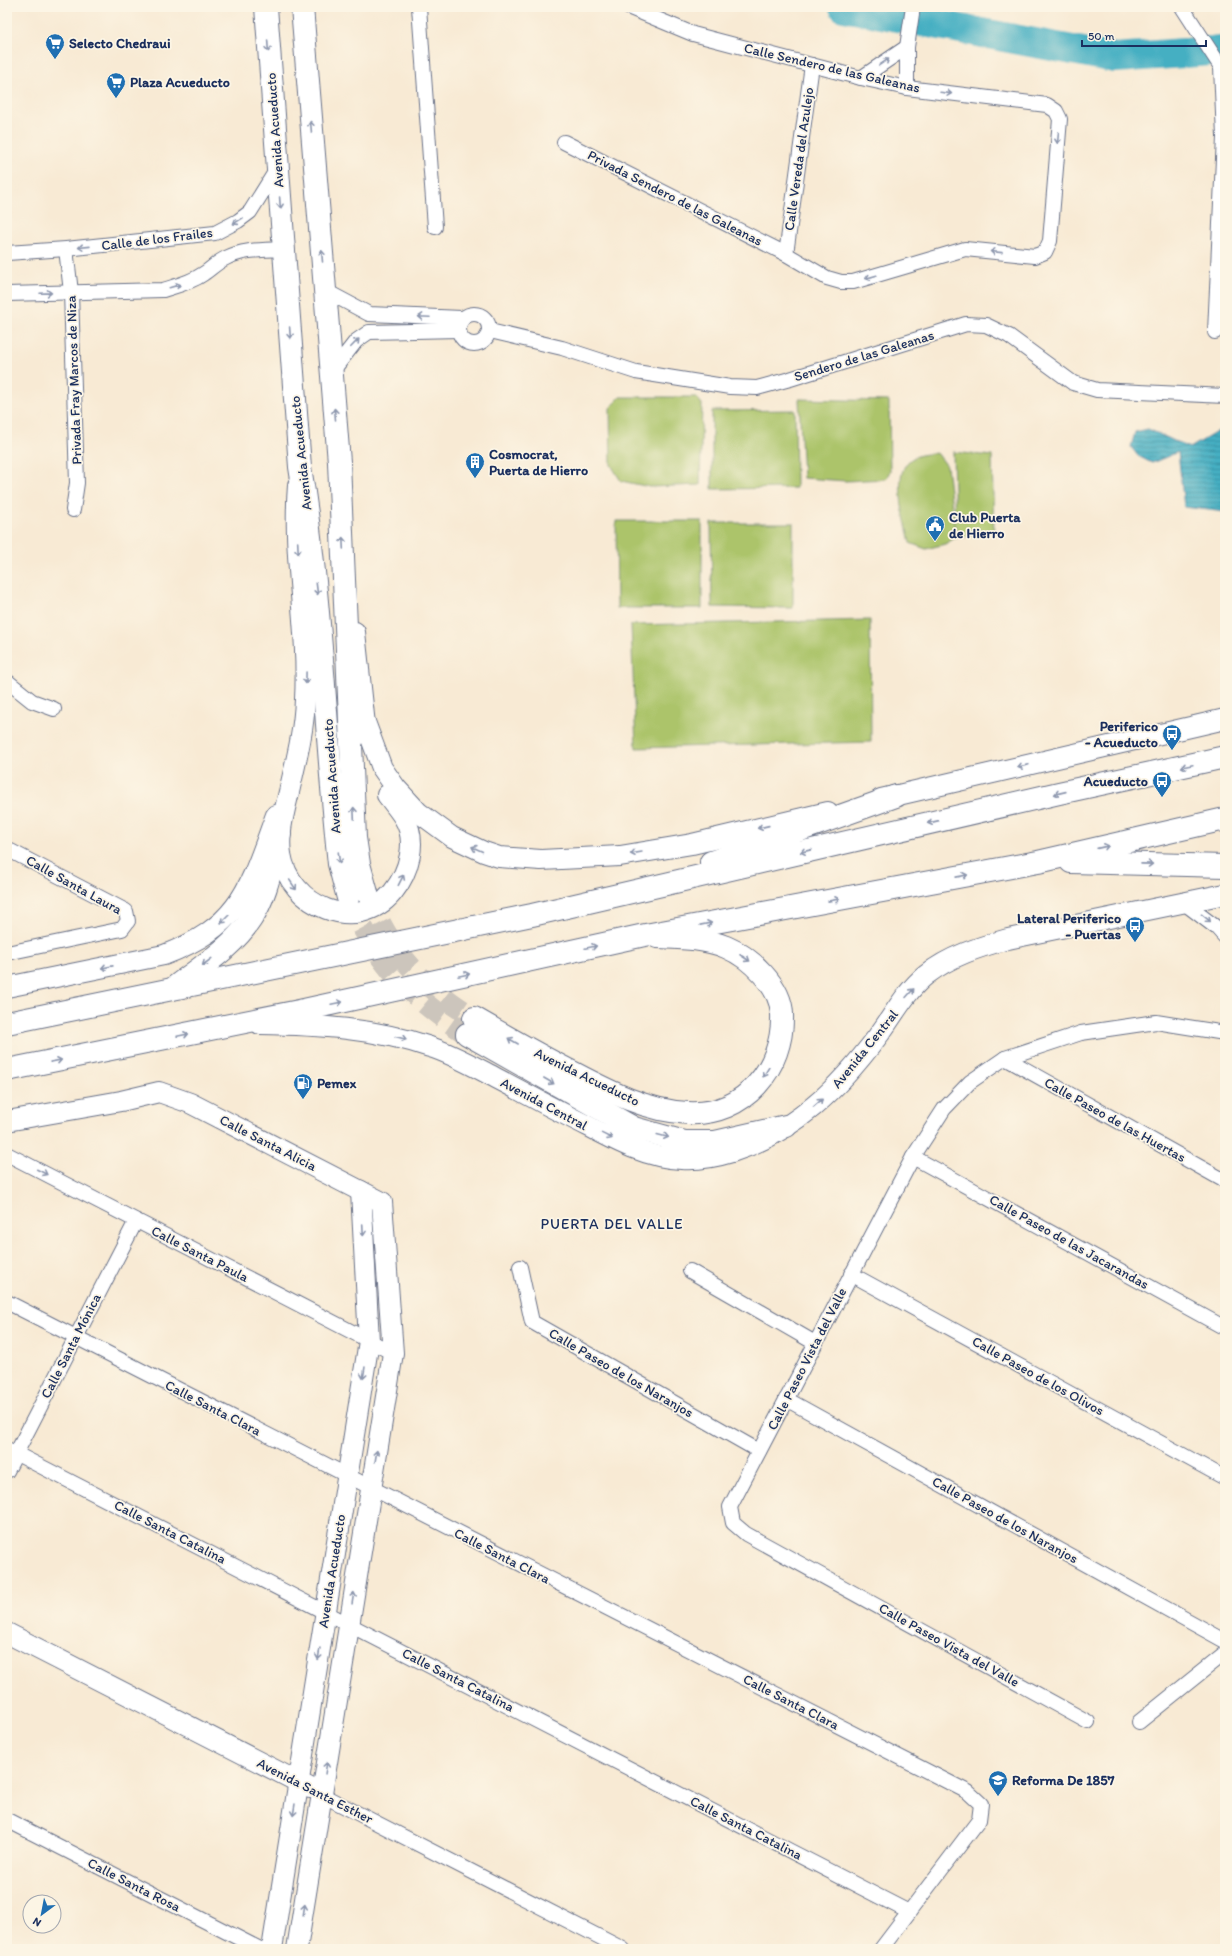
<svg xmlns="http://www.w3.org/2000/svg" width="1232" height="1956" viewBox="0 0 1232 1956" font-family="Itim,sans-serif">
	<defs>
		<pattern id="water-rules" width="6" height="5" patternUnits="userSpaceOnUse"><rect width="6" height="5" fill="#44afc2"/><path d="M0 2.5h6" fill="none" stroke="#388fa1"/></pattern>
	</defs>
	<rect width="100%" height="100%" fill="#fcf5e5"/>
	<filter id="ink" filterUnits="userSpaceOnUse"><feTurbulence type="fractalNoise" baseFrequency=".025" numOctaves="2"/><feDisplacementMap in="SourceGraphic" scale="8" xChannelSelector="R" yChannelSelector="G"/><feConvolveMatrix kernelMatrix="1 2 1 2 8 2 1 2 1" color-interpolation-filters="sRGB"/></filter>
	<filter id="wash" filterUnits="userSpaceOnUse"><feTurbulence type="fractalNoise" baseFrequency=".012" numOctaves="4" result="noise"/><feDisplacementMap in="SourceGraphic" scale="16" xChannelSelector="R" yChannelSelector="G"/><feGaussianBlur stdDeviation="0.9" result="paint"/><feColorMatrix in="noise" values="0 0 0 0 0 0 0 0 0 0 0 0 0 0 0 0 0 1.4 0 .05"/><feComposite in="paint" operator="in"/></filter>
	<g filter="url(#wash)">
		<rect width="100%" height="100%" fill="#f8ead4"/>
		<!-- pitch -->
		<g fill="#acc46a" stroke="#647a64">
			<path d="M620 397H696L702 404 700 485 650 487 621 481 611 465 610 408Z"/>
			<path d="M799 399 889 401 890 471 886 479 846 481 803 478Z"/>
			<path d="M795 410 796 488 712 489V411Z"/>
			<path d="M953 452 992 456 994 533 955 538 945 544 926 549 910 543C906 522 888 468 915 457 921 454 930 454 937 453L947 466 955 532Z"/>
			<path d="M616 521H702V608H617Z"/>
			<path d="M711 523H793V608L712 607Z"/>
			<path d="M870 620 871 742 636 748 631 625Z"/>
		</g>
		<!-- water -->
		<path fill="url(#water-rules)" stroke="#306f90" d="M1225 427V512L1184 507 1178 452 1152 463 1138 456 1131 447 1135 432 1148 429 1190 448Z"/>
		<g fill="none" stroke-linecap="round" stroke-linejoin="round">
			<!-- river -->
			<path stroke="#44afc2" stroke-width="30" d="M844 7 1115 58 1225 50"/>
		</g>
	</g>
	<g filter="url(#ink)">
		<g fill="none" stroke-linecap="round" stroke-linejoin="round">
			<!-- primary-tunnel -->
			<g stroke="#ccc5bc" stroke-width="22" stroke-dasharray="22 11" stroke-linecap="butt">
				<path d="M367 893C388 950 422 986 474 1018"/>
				<path d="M348 898C378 964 406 994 467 1034"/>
			</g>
			<!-- street casing -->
			<g stroke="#687087" stroke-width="16">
				<g id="street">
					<path d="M419 7 435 227"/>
					<path d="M1182 7 1221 67 1225 70"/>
					<path d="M861 78 907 47"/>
					<path d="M907 88V47L913 7"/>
					<path d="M564 142 786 254 827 278 841 282H853L965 249 1035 256 1045 252 1050 241 1060 119 1056 111 1047 105 907 88 861 78 693 34 628 7"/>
					<path d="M66 249 71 292 77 483 73 510"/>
					<path d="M7 253 66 249 215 233 238 221 250 212 277 169"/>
					<path d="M786 254 812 65"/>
					<path d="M324 290 369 314 462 318"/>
					<path d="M7 294 163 290C176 286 192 282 203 274 211 269 217 262 226 258 243 249 264 250 283 249"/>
					<circle cx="474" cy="329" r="15"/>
					<path d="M490 331 562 348 636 372 730 387 757 388 790 379 966 324 986 325 1009 336 1073 383 1097 390 1225 396"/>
					<path d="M1215 332 1224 137 1221 67"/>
					<path d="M331 373 356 341 369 332 459 330"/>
					<path d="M7 681 32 701 54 709"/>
					<path d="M7 849 126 911 128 921 122 929 7 953"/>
					<path d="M1184 903 1217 928 1225 937"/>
					<path d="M1005 1058 1225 1181"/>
					<path d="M7 1154 393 1353"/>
					<path d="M913 1157 1225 1328"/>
					<path d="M520 1267 532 1322 759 1451"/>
					<path d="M690 1271 815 1343"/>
					<path d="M851 1274 1225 1478"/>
					<path d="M7 1302 968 1792 981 1804 979 1820 881 1949"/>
					<path d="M786 1399 1225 1641"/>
					<path d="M7 1449 909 1912"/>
					<path d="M7 1471 136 1221"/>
					<path d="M1088 1722 746 1534 733 1523 730 1507 913 1157 944 1109 970 1082 1005 1058 1081 1033 1156 1022 1225 1033"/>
					<path d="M1139 1722 1225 1653"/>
					<path d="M322 1795 623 1949"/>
					<path d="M7 1820 260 1949"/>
				</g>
			</g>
			<!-- secondary casing -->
			<g stroke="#687087" stroke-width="22">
				<g id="secondary">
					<path d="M298 485C292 556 309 628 305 699 304 731 296 761 289 792 284 813 278 833 281 854 289 906 357 936 393 892 409 872 418 841 404 818 399 810 393 803 387 795"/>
					<path d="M355 632 366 734"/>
					<path d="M365 722 382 768 396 788 418 812 452 837 484 852 499 857 541 860 620 856 692 844 828 812"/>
					<path d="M881 799 1225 719"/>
					<path d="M7 987 164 955C242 925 249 888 276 815"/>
					<path d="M260 1024C317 1025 375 1028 430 1047 453 1054 475 1067 496 1078 527 1094 557 1111 588 1126 616 1141 648 1158 681 1159 697 1160 716 1157 732 1152 795 1132 839 1088 878 1036 893 1016 906 991 926 975 950 956 979 947 1008 939L1225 894"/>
					<path d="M7 1121 121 1101 159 1092 190 1103 382 1202 393 1353 297 1949"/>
					<path d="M7 1633 310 1788"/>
					<path d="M272 1949 369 1341 361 1191"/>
				</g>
			</g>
			<!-- primary casing -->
			<g stroke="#687087" stroke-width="24">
				<g id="primary">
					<path d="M266 7 300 467C322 599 325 732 339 864L348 898"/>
					<path d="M302 7 339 462 355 838 359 864 367 893"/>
					<path d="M474 1018C507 1037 540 1056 574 1073 610 1092 647 1111 688 1113 744 1116 784 1068 782 1014 781 986 750 957 726 947 704 938 681 938 657 937"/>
					<path d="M467 1034 634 1128 685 1142H715L786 1126"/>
				</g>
			</g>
			<!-- highway casing -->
			<g stroke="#687087" stroke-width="24">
				<g id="highway">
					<path d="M711 862 896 796"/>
					<path d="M1071 862 1225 866"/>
					<path d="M176 986C202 966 233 947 251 919 268 894 272 862 280 834"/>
					<path d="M7 1023 532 915 1059 793 1225 757"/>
					<path d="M7 1070 299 1011 640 936 1038 862 1225 819"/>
				</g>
			</g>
			<!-- street -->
			<use href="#street" stroke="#fff" stroke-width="14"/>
			<!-- secondary -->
			<use href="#secondary" stroke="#fff" stroke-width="20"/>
			<!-- primary -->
			<use href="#primary" stroke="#fff" stroke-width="22"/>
			<!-- highway -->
			<use href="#highway" stroke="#fff" stroke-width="22"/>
		</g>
		<!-- one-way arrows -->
		<defs><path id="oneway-shaft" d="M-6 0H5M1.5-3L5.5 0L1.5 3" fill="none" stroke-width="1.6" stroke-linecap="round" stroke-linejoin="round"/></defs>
		<g stroke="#8d97ae">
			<use href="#oneway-shaft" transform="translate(268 46) rotate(86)"/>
			<use href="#oneway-shaft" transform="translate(884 62) rotate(-34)"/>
			<use href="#oneway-shaft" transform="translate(946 93) rotate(7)"/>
			<use href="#oneway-shaft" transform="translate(311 127) rotate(-95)"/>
			<use href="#oneway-shaft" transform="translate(1058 138) rotate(95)"/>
			<use href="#oneway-shaft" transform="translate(280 203) rotate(86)"/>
			<use href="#oneway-shaft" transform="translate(238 221) rotate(148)"/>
			<use href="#oneway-shaft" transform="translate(84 247) rotate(174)"/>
			<use href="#oneway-shaft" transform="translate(996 252) rotate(-174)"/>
			<use href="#oneway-shaft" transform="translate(322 256) rotate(-95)"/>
			<use href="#oneway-shaft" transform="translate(871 277) rotate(164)"/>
			<use href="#oneway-shaft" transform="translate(175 286) rotate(-16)"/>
			<use href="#oneway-shaft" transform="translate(46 293) rotate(-2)"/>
			<use href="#oneway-shaft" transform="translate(424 317) rotate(-177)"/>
			<use href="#oneway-shaft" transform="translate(290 333) rotate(86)"/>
			<use href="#oneway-shaft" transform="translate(355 343) rotate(-46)"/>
			<use href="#oneway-shaft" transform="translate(335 414) rotate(-95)"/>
			<use href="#oneway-shaft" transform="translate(343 543) rotate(-93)"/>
			<use href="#oneway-shaft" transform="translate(298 548) rotate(87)"/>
			<use href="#oneway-shaft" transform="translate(317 589) rotate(83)"/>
			<use href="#oneway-shaft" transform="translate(306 678) rotate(91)"/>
			<use href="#oneway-shaft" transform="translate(1023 766) rotate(167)"/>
			<use href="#oneway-shaft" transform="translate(1187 766) rotate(168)"/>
			<use href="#oneway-shaft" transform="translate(1060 793) rotate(167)"/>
			<use href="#oneway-shaft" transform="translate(354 813) rotate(-93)"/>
			<use href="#oneway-shaft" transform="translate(933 822) rotate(167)"/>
			<use href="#oneway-shaft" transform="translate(763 827) rotate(167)"/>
			<use href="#oneway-shaft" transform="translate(1103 847) rotate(-13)"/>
			<use href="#oneway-shaft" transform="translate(477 849) rotate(-156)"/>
			<use href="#oneway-shaft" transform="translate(806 851) rotate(167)"/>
			<use href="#oneway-shaft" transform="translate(636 853) rotate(170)"/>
			<use href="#oneway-shaft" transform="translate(339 858) rotate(83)"/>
			<use href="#oneway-shaft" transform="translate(1147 864) rotate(1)"/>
			<use href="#oneway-shaft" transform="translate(962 876) rotate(-11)"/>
			<use href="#oneway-shaft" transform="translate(401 880) rotate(-63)"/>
			<use href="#oneway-shaft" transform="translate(293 885) rotate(56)"/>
			<use href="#oneway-shaft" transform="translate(834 900) rotate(-11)"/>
			<use href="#oneway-shaft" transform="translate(1206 918) rotate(39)"/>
			<use href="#oneway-shaft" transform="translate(225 919) rotate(135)"/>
			<use href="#oneway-shaft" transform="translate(706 924) rotate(-11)"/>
			<use href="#oneway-shaft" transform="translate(591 947) rotate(-12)"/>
			<use href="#oneway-shaft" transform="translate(745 958) rotate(33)"/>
			<use href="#oneway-shaft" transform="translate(207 962) rotate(143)"/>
			<use href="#oneway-shaft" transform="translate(107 967) rotate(169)"/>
			<use href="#oneway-shaft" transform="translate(464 975) rotate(-12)"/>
			<use href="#oneway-shaft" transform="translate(910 993) rotate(-48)"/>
			<use href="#oneway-shaft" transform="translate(337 1003) rotate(-12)"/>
			<use href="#oneway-shaft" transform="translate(183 1035) rotate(-12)"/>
			<use href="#oneway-shaft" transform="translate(401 1038) rotate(15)"/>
			<use href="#oneway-shaft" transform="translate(513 1041) rotate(-150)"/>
			<use href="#oneway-shaft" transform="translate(56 1061) rotate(-11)"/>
			<use href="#oneway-shaft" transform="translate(766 1072) rotate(122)"/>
			<use href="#oneway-shaft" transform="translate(549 1081) rotate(30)"/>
			<use href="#oneway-shaft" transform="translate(818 1103) rotate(-41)"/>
			<use href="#oneway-shaft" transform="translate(607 1136) rotate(26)"/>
			<use href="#oneway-shaft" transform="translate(663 1136) rotate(14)"/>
			<use href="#oneway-shaft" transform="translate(42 1172) rotate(27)"/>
			<use href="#oneway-shaft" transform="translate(363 1230) rotate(87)"/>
			<use href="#oneway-shaft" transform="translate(364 1373) rotate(99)"/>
			<use href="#oneway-shaft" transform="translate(376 1456) rotate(-81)"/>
			<use href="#oneway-shaft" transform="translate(353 1598) rotate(-81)"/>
			<use href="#oneway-shaft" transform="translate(319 1654) rotate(99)"/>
			<use href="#oneway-shaft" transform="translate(326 1768) rotate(-81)"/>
			<use href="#oneway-shaft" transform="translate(294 1810) rotate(99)"/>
			<use href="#oneway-shaft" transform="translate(304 1910) rotate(-81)"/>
		</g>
	</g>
	<!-- icons -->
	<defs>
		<g id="supermarket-pin" transform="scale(1)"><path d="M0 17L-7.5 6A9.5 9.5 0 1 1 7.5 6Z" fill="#1f6fb2" stroke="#fcf5e5"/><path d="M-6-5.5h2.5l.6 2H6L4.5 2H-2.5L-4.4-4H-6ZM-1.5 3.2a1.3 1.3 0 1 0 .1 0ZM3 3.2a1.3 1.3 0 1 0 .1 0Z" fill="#fff"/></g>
		<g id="building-pin" transform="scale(1)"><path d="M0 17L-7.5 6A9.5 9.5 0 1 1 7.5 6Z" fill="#1f6fb2" stroke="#fcf5e5"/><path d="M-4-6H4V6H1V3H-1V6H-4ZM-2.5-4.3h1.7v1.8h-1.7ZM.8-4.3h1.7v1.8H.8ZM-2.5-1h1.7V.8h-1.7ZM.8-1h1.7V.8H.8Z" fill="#fff"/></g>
		<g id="civic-pin" transform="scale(1)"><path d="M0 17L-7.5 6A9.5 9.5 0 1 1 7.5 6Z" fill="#1f6fb2" stroke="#fcf5e5"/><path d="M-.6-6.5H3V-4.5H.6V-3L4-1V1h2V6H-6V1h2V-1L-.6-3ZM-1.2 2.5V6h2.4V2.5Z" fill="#fff"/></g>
		<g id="bus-pin" transform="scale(1)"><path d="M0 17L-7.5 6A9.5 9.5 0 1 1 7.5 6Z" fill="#1f6fb2" stroke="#fcf5e5"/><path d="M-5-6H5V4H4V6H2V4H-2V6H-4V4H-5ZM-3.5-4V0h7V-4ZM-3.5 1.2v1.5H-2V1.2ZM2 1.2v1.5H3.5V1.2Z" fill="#fff"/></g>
		<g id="fuel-pin" transform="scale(1)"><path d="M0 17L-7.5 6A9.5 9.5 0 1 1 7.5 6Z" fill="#1f6fb2" stroke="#fcf5e5"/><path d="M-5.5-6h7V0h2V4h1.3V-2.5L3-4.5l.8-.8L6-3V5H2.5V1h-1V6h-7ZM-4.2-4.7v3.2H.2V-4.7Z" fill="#fff"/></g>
		<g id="school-pin" transform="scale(1)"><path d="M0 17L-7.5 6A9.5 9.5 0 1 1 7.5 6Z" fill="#1f6fb2" stroke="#fcf5e5"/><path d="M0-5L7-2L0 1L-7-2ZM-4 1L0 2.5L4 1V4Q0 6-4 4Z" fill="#fff"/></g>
	</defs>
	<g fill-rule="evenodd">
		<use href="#supermarket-pin" x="55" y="43"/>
		<use href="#supermarket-pin" x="116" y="82"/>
		<use href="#building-pin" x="475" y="462"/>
		<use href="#civic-pin" x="935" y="525"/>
		<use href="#bus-pin" x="1172" y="734"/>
		<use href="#bus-pin" x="1162" y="781"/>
		<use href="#bus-pin" x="1135" y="926"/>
		<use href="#fuel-pin" x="303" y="1083"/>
		<use href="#school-pin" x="998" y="1780"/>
	</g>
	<g text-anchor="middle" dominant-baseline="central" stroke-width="3.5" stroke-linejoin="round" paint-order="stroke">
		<!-- poi labels -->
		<g font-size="14" font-weight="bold" fill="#1b2f5e" stroke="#fcf5e5" text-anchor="start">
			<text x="69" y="43">Selecto Chedraui</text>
			<text x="130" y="82">Plaza Acueducto</text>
			<text x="489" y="454">Cosmocrat,<tspan x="489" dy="16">Puerta de Hierro</tspan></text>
			<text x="949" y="517">Club Puerta<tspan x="949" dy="16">de Hierro</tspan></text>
			<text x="1158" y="726" text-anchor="end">Periferico<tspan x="1158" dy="16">- Acueducto</tspan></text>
			<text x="1148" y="781" text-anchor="end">Acueducto</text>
			<text x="1121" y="918" text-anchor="end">Lateral Periferico<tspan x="1121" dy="16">- Puertas</tspan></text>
			<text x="317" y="1083">Pemex</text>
			<text x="1012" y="1780">Reforma De 1857</text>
		</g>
		<!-- street labels -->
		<g font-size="14" fill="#1b2f5e" stroke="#fcf5e5">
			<text transform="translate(832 68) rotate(13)">Calle Sendero de las Galeanas</text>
			<text transform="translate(275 130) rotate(-94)">Avenida Acueducto</text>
			<text transform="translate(799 159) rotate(-82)">Calle Vereda del Azulejo</text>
			<text transform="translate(675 198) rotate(27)">Privada Sendero de las Galeanas</text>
			<text transform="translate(157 239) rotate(-7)">Calle de los Frailes</text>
			<text transform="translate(864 356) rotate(-17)">Sendero de las Galeanas</text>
			<text transform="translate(74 380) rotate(-92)">Privada Fray Marcos de Niza</text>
			<text transform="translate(301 453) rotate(-96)">Avenida Acueducto</text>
			<text transform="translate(332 776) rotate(-94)">Avenida Acueducto</text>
			<text transform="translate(74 885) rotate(29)">Calle Santa Laura</text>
			<text transform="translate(865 1049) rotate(-51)">Avenida Central</text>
			<text transform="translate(587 1077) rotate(26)">Avenida Acueducto</text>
			<text transform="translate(544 1104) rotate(28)">Avenida Central</text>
			<text transform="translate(1115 1120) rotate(29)">Calle Paseo de las Huertas</text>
			<text transform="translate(268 1143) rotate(27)">Calle Santa Alicia</text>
			<text transform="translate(1069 1242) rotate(29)">Calle Paseo de las Jacarandas</text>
			<text transform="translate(200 1254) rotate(27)">Calle Santa Paula</text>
			<text transform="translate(71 1346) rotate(-63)">Calle Santa Mónica</text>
			<text transform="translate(807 1359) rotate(-63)">Calle Paseo Vista del Valle</text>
			<text transform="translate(621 1373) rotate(30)">Calle Paseo de los Naranjos</text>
			<text transform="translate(1038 1376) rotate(29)">Calle Paseo de los Olivos</text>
			<text transform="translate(213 1408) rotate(27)">Calle Santa Clara</text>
			<text transform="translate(1005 1520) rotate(29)">Calle Paseo de los Naranjos</text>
			<text transform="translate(170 1532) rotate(27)">Calle Santa Catalina</text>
			<text transform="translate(502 1556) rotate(27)">Calle Santa Clara</text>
			<text transform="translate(332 1571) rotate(-81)">Avenida Acueducto</text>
			<text transform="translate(949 1645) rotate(29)">Calle Paseo Vista del Valle</text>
			<text transform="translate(458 1680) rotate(27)">Calle Santa Catalina</text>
			<text transform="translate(791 1702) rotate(27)">Calle Santa Clara</text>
			<text transform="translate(315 1791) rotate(27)">Avenida Santa Esther</text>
			<text transform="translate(746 1828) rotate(27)">Calle Santa Catalina</text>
			<text transform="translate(134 1885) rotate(27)">Calle Santa Rosa</text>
		</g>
		<!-- neighbourhood labels -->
		<g font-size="15" letter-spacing="1" fill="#1b2f5e" stroke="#fcf5e5">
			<text x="612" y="1224">PUERTA DEL VALLE</text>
		</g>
	</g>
	<!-- margin -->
	<rect width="1232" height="1956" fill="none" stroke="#fcf5e5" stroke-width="24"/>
	<!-- north arrow -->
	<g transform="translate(42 1914) rotate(212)"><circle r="19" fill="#fcf5e5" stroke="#a2a6af"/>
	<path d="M0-3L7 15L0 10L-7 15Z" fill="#1f6fb2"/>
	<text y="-6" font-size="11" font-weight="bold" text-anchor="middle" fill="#1b2f5e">N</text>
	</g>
	<!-- scale -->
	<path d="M1082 40v6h124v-6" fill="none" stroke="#1b2f5e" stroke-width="2"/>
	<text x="1088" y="40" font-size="12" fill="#1b2f5e" stroke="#fcf5e5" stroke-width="3" paint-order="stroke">50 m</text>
</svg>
